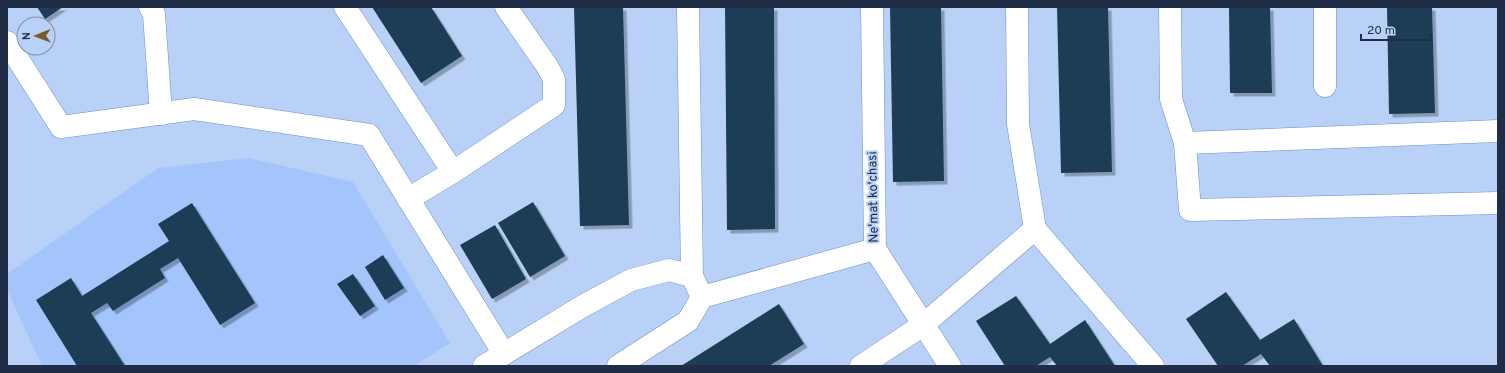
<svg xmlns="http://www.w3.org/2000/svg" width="1505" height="373" viewBox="0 0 1505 373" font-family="Overpass,sans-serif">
	<defs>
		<filter id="shadow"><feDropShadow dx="3.5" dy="3.5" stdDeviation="0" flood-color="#0004"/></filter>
	</defs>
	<rect width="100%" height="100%" fill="#b9d1f6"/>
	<!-- built -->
	<path fill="#a3c5fc" d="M249 158 353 182 450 343 414 366H42L7 290V274L158 168Z"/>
	<!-- building -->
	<g fill="#1a3e55" filter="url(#shadow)">
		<path d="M37 7H63L45 19Z"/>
		<path d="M372 7H431L462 56 421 83Z"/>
		<path d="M574 7H623L629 225 580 226Z"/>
		<path d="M725 7H774L775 229 727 230Z"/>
		<path d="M890 7H941L944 181 893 182Z"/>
		<path d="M1057 7H1108L1112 172 1061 173Z"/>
		<path d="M1229 7H1270L1272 93H1230Z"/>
		<path d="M1387 7H1432L1435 113 1389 114Z"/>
		<path d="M533 202 565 256 530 277 498 223Z"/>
		<path d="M192 203 255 303 220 325 178 258 160 269 165 278 113 311 107 303 91 313 125 366H77L36 300 71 278 82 296 169 241 158 224Z"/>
		<path d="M495 225 526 279 492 299 460 245Z"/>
		<path d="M383 255 404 288 385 300 365 267Z"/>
		<path d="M353 274 375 306 360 316 337 284Z"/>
		<path d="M1226 292 1260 340 1294 319 1323 366H1270L1261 354 1242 366H1218L1186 319Z"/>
		<path d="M1016 296 1050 344 1085 320 1115 366H1057L1050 357 1036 366H1005L976 321Z"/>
		<path d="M779 304 804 344 769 366H681Z"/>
	</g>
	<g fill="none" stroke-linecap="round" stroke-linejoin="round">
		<!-- minor casing -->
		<g stroke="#6b90ca" stroke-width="23">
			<g id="minor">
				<path d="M150 7 154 14 161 114"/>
				<path d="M345 7 453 172 408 199"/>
				<path d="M688 7 692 276"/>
				<path d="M872 7 875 249 950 366"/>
				<path d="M1017 7 1018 124 1035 229"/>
				<path d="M1170 7 1171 99 1185 143"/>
				<path d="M1325 7V86"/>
				<path d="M7 42 61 127 194 109 369 135 504 354"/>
				<path d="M1498 131 1185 143 1190 210 1498 203"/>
				<path d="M453 172 554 105V79L547 66 506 7"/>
				<path d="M702 297 875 249"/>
				<path d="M484 366 583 306 631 280 669 270 692 276 702 297 688 321 618 366"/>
				<path d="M861 366 923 325 1035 229 1153 366"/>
			</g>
		</g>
		<!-- minor -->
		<use href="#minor" stroke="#fff" stroke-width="22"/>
	</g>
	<g text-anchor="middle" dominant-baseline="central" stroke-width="4" stroke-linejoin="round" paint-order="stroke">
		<!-- street labels -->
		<g font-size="13" fill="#1f2e46" stroke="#b9d1f6">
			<text transform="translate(874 197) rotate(-91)">Ne'mat ko'chasi</text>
		</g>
	</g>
	<!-- border -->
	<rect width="1505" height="373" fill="none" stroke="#1f2e46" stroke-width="16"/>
	<!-- north arrow -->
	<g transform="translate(36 36) rotate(269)"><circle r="19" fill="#b9d1f6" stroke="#7b90b0"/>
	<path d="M0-3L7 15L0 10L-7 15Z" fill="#765b2d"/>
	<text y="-6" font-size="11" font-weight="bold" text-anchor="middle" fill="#1f2e46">N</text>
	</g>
	<!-- scale -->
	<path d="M1361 34v6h70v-6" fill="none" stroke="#1f2e46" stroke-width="2"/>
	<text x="1367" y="34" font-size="12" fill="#1f2e46" stroke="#b9d1f6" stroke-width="3" paint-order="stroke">20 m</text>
</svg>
